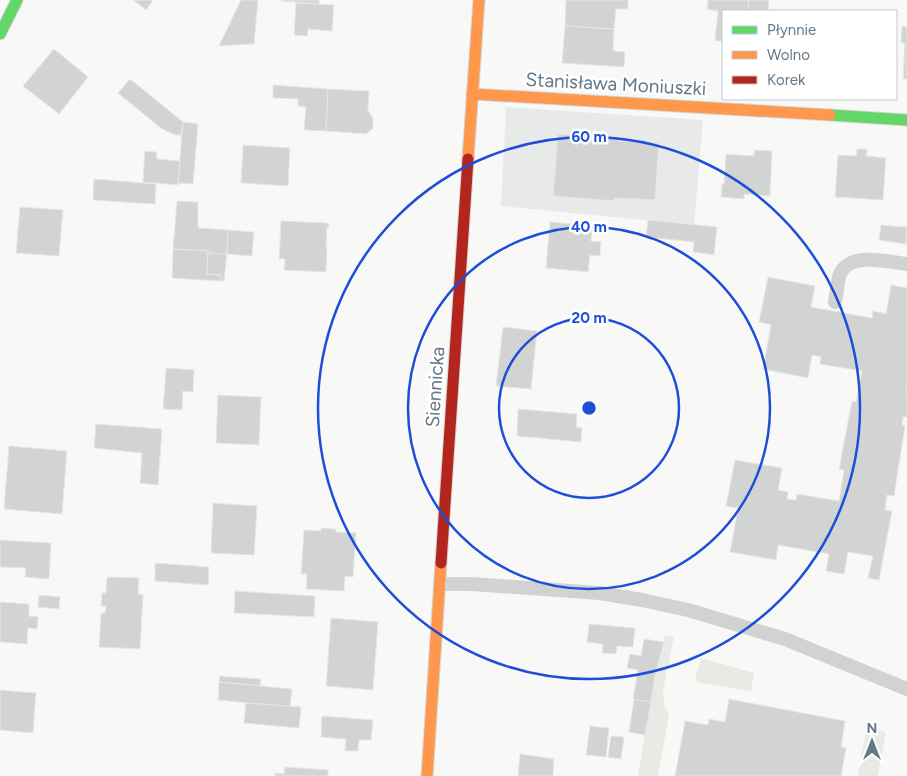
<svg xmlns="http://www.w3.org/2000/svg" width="907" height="776" viewBox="0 0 907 776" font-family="Figtree,sans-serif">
	<rect width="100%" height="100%" fill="#f8f8f7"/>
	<!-- built -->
	<path fill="#e8e9e9" d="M506 107 703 120 694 225 501 206Z"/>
	<!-- green -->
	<g fill="#e8ebe5">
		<path d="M665 635 674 637 663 690 664 704 669 715 658 776H638L656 671Z"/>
		<path d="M701 658 754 673 751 691 700 683 696 680V675Z"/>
		<path d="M867 725 886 733 878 776H858Z"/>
	</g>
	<!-- building -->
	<g fill="#d2d4d4" stroke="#e7e7e6">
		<path d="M133 0H153L146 10Z"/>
		<path d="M241 0H258L254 44 219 46Z"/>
		<path d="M282 0H319V4L281 1Z"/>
		<path d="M566 0H628V9H616L614 29 565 26Z"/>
		<path d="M708 0H749L748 11H723V41H715L718 11 707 9Z"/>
		<path d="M749 0H769L768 11H748Z"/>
		<path d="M296 3 334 5 332 31 308 29 307 36 294 35Z"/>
		<path d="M565 26 614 29 613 51 625 52 624 67 562 63Z"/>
		<path d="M902 26 907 27V79H903L905 43H901Z"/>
		<path d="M54 49 88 77 59 114 23 86Z"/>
		<path d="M130 79 183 122 181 135H176L162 129 118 93Z"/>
		<path d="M273 85 328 89 326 131 304 130 306 107 298 106V99L273 98Z"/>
		<path d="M328 89 369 91 368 111 373 118V128L366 134 326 131Z"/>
		<path d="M183 122 198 124 193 184 178 183Z"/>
		<path d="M558 134 618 138V141L659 143 655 200 614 198V201L553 196Z"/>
		<path d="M243 145 290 148 288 186 241 183Z"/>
		<path d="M857 149H867L866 156 886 158 883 200 835 197 838 155 856 156Z"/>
		<path d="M754 150 772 151 770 196 744 194V199L721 197 722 184H724L726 154 754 156Z"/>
		<path d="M145 151 156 152 157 159 180 161 178 185 143 182Z"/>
		<path d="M94 179 156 184 155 204 93 200Z"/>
		<path d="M177 201 198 202V228L228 230 227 254 208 253V251L173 249Z"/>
		<path d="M20 207 63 210 59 256 16 253Z"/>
		<path d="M648 220 717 227 714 255 693 252 694 242 646 237Z"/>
		<path d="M281 221 327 223 329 225V227H327L326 248H327L326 272 284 270 285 259H279Z"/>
		<path d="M550 222 592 226 591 241 601 242 600 256 590 255 588 272 546 268Z"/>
		<path d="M881 225 907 227 906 244 879 240Z"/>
		<path d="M228 230 254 232 252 256 227 254Z"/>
		<path d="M173 249 208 251 207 274 220 275 221 281 172 278Z"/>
		<path d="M208 253 227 254 224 281H221L220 275 207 274Z"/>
		<path d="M768 277 815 286 811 307 872 318 873 311 886 314 891 285 907 288V386L906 394H907V417H903L902 425 905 426 894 496 887 495 885 510 892 511 879 580 868 578 873 556 848 552 844 574 826 571 829 554 778 545 776 560 730 552 738 508 726 506 735 460 782 468 778 490 788 492 787 499 796 500 797 494 839 501 844 470 839 469 852 401 856 402 862 371 820 364 821 357 812 355 808 378 763 369 771 325 759 322Z"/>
		<path d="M503 327 537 331 531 389 496 386Z"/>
		<path d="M166 368 194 370 193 392 183 391 182 410 163 409Z"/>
		<path d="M218 395 261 397 259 445 216 443Z"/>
		<path d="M518 409 577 414 576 427 582 428 581 442 517 436Z"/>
		<path d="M96 424 162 429 158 485 140 483 142 453 94 448Z"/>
		<path d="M9 446 67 451 62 514 4 509Z"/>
		<path d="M213 503 257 506 254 555 211 553Z"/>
		<path d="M321 528 336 529V532L356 533 353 577 345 576 344 591 306 589 307 574H301L304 530 321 531Z"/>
		<path d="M0 540 51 543 49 579 25 577 26 568 0 567Z"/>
		<path d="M155 563 209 567 208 585 155 581Z"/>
		<path d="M107 577 139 578 138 594 143 595 140 649 99 647 101 613H105L106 606H101L102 593H106Z"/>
		<path d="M235 591 315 596 314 617 234 613Z"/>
		<path d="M39 595 60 597 59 609 38 607Z"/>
		<path d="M0 602 29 604V616L38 617 37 629 28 628 27 644 0 642Z"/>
		<path d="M331 618 378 622 373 690 326 686Z"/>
		<path d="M589 624 635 628 633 647 617 646 616 654 602 653 603 644 587 642Z"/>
		<path d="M644 639 664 642 656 671 651 702 633 699 638 670 627 668 630 654 641 656Z"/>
		<path d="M220 676 261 679 260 686 219 682Z"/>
		<path d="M219 682 292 689 290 707 218 700Z"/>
		<path d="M0 690 36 693 33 733 0 730Z"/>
		<path d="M634 699 651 702 645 735 629 732Z"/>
		<path d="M729 699 845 721 841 747 846 748 841 776H675L685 721 708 725 709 719 725 722Z"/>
		<path d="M246 703 301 707 299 728 244 723Z"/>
		<path d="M322 716 373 720 371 740H359L358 751H345L346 739 321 737Z"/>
		<path d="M590 726 609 728 606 757 586 755Z"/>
		<path d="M611 736 624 737 621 759 608 757Z"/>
		<path d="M520 754 554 759 553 776H518Z"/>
		<path d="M285 767 328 770V776H275V773L284 774Z"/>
	</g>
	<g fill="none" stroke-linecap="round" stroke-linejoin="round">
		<!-- fast casing -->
		<g stroke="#d4d6d6" stroke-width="13">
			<g id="fast">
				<path d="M0 34 17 0"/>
				<path d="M830 115 907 120"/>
			</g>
		</g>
		<!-- slow casing -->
		<g stroke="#d4d6d6" stroke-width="13">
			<g id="slow">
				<path d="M472 94 830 115"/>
				<path d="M468 159 479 0"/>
				<path d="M427 776 441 563"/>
			</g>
		</g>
		<!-- jam casing -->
		<g stroke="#d4d6d6" stroke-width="13">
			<path id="jam" d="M441 563 468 159"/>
		</g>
		<!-- lane -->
		<g stroke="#d1d3d3" stroke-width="14">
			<path d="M835 302C837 294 837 282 840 274 850 251 888 262 907 264"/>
			<path d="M440 584H471L599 593 642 600 688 610 785 639 907 689"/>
		</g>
		<!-- fast -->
		<use href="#fast" stroke="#63d668" stroke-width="11"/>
		<!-- slow -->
		<use href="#slow" stroke="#ff974d" stroke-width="11"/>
		<!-- jam -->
		<use href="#jam" stroke="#b3261e" stroke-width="11"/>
	</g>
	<!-- distance rings -->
	<g fill="none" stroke="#1d4ed8" stroke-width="2.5">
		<circle cx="589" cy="408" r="90"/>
		<circle cx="589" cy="408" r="181"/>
		<circle cx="589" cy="408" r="271"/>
	</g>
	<g text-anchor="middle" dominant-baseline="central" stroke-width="5" stroke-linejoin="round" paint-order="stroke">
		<!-- street labels -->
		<g font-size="19" fill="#657989" stroke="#fff">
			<text transform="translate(616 84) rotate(3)">Stanisława Moniuszki</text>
			<text transform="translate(435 387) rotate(-86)">Siennicka</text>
		</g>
	</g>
	<circle cx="589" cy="408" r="8" fill="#1d4ed8" stroke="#fff" stroke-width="2.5"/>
	<g font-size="15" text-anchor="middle" font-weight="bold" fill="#1d4ed8" stroke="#fff" stroke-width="5" stroke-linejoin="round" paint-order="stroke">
		<text x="589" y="142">60 m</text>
		<text x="589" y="232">40 m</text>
		<text x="589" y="323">20 m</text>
	</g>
	<!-- legend -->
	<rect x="722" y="10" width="175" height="90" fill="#ffffff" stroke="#c1c9d0"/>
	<rect x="732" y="26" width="25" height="8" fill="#63d668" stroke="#c1c9d0"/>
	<text x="767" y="35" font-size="15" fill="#657989">Płynnie</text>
	<rect x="732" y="51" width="25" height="8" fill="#ff974d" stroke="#c1c9d0"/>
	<text x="767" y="60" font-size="15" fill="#657989">Wolno</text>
	<rect x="732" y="76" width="25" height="8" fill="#b3261e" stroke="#c1c9d0"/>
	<text x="767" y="85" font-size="15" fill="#657989">Korek</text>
	<!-- north arrow -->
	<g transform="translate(872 741)" stroke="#ffffff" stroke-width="4" paint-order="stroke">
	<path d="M0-4L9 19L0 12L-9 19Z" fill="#657989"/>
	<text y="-8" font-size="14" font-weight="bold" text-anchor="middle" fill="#657989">N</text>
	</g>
</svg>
